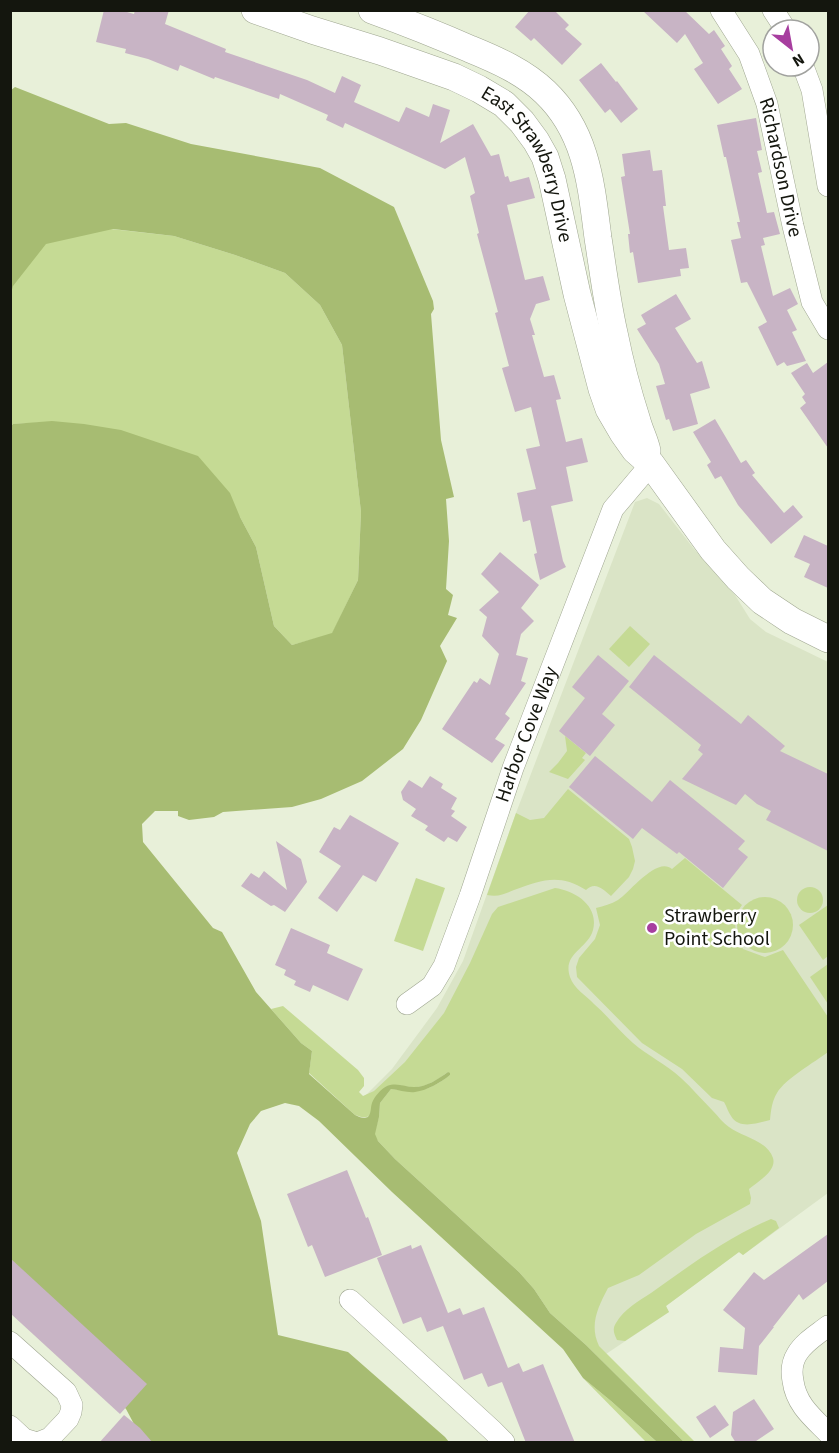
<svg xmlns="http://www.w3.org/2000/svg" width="839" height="1453" viewBox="0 0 839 1453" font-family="'Source Sans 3',sans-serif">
	<rect width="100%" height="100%" fill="#e8f0d9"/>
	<!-- built -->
	<path fill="#dae4c6" d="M647 498 659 504 694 549 735 595 750 619 766 632 828 662V1193L743 1255 739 1252 666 1306 669 1312 606 1354 352 1109 392 1069 437 1008 463 961 516 813 635 502Z"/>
	<!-- green -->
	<g fill="#c5da94">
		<path d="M30 220 174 236 235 255 285 273 320 305 342 345 361 512 358 580 332 634 292 645 274 626 256 547 240 517 52 422 13 424 11 426 10 293 22 261Z"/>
		<path d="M630 626 650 644 629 667 609 649Z"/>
		<path d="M565 736 586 753 582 758 585 760 568 779 549 772 558 763 567 751Z"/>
		<path d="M568 789 629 839 632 847 635 861 633 869 629 877 611 896C603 889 595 881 586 890 559 873 542 880 514 890 504 894 499 897 487 895L516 813 530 820 544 818Z"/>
		<path d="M685 858 742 905C730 921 736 932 743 949L765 957 783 950 828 1017V1052C815 1062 785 1079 777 1093 772 1101 771 1110 770 1120 758 1123 739 1130 731 1116 728 1112 727 1107 724 1102L712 1098 682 1069 642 1043 577 977 576 967 579 958 595 939 600 925 596 908C604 906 611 904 618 900 630 892 657 856 672 869Z"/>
		<path d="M416 878 445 888 423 951 394 941Z"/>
		<circle cx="810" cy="900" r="13"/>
		<path d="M555 888C576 891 599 906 593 930 588 949 562 953 570 977 574 989 586 995 594 1004 608 1016 619 1031 633 1043 648 1056 666 1064 681 1078 692 1088 702 1100 713 1111 718 1116 723 1123 729 1127 742 1137 767 1140 773 1158 777 1171 757 1182 749 1189L751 1198 750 1204 696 1234 639 1275 608 1288C598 1307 589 1325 599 1346L695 1442H684L586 1345 550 1313 534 1289 519 1272 395 1159 378 1141 374 1135 379 1117 380 1103 391 1089C419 1092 426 1093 450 1075L448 1072C438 1079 426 1088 413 1087 401 1087 399 1083 385 1087L370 1115C365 1119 361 1117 355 1115L309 1073 312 1051 301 1043 271 1009 283 1006 358 1070 364 1078V1086L359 1092 363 1096 374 1091 405 1062 444 1013 470 963 492 914 498 907Z"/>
		<circle cx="765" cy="925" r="28"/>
		<path d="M828 905V956L823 960 799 925Z"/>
		<path d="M828 964V1004L810 977Z"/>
		<path d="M771 1219 776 1221 779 1228 743 1255 739 1252 666 1306 669 1312 625 1341 617 1340C614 1334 612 1329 616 1323 624 1309 639 1301 651 1293 689 1266 728 1237 771 1219Z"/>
		<path d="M583 1378 611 1401 657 1442H646Z"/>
	</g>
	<!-- water -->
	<path fill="#a7bc72" d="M15 87 109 124 126 123 191 144 320 168 394 207 433 301 434 309 431 314 441 440 454 497 446 499 449 541 446 589 453 595 448 615 457 618 440 646 447 661 421 720 403 749 362 781 321 799 292 807 223 812 214 817 189 820 178 816V811H155L142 824 143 842 213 928 222 932 256 992 301 1043 312 1051 309 1074 355 1115C358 1116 361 1118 364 1118 372 1118 370 1109 372 1103 374 1097 381 1089 387 1086 397 1082 405 1087 414 1087 427 1087 438 1079 448 1072L450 1073V1075C440 1083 428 1090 415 1092 408 1093 399 1090 391 1089L380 1103 379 1117 375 1134 378 1141 395 1159 519 1272 534 1289 550 1313 586 1345 684 1442H657L611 1401 583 1378 563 1349 392 1192 319 1121 299 1106 285 1103 261 1111 250 1124 237 1153 261 1221 278 1335 348 1352 445 1437 449 1442H117L134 1424 126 1409 37 1314 11 1290V426L13 424 52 421 84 424 121 430 198 456 230 493 240 517 256 547 274 626 292 645 332 633 358 580 361 512 342 345 320 305 285 273 235 255 174 236 113 229 46 244 13 286 11 293 10 91Z"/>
	<!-- building -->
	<g fill="#c8b4c5">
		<path d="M104 10H120L134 14 135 10H169L165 24 226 49 225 52 307 80 335 93 342 76 361 85 354 102 399 122 406 107 429 117 433 104 450 110 440 143 473 124 491 156 499 154 505 177 508 176 510 182 529 177 535 198 507 205 525 280 543 276 550 300 536 304 530 319 535 335H532L544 377 554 375 561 399 556 400 566 442 582 438 588 462 566 467 573 501 551 506 563 561 566 567 540 580 534 554 537 553 530 520 523 522 517 493 536 489 526 449 540 446 531 407 515 412 502 368 509 366 495 313 498 312 477 234 479 233 470 196 475 193 465 157 445 169 345 123 343 128 326 120 328 115 280 94 279 99 215 77 214 79 180 65 178 71 148 59 125 53 126 49 96 42Z"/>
		<path d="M530 10H554L569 25 565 29 582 44 562 65 534 38 531 41 515 27Z"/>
		<path d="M642 10H684L709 34 714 30 725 46 721 49 732 66 729 69 742 89 718 104 694 69 703 63 685 34 677 43Z"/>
		<path d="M601 63 616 82 617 81 638 109 621 123 610 109 605 113 579 80Z"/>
		<path d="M756 118 762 150 757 151 762 172 758 173 767 213 774 212 780 234 763 238 765 245 761 246 773 296 790 288 798 304 787 310 797 330 792 332 806 361 787 366 784 362 777 366 758 327 767 322 747 282 741 283 731 240 741 238 737 222H740L726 157H724L717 125Z"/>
		<path d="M650 150 653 171 662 170 666 206H663L669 250 686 248 689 268 680 269 681 276 638 283 633 252 630 253 628 234H630L621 177 625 176 622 154Z"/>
		<path d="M676 294 691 319 675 328 697 363 702 361 710 388 690 394 698 424 673 431 669 419 666 420 656 386 665 384 659 364 637 329 646 324 641 315Z"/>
		<path d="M828 362V448L800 408 806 403 802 397 805 394 791 373 807 363 813 373Z"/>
		<path d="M715 419 741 463 746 460 755 473 752 475 784 513 793 505 803 517 771 544 738 505 721 476 715 479 707 465 711 462 693 432Z"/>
		<path d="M804 535 828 546V588L804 577 810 564 794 557Z"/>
		<path d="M500 552 539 585 521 608 534 621 521 634 516 655 528 658 521 681 526 683 505 714 510 718 495 739 505 745 492 763 442 729 474 681 477 683 480 678 490 685 499 654 482 636 487 617 479 610 499 592 481 574Z"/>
		<path d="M598 655 629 681 602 714 615 725 590 756 559 731 585 698 572 687Z"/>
		<path d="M654 655 741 724 748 715 785 746 780 751 828 774V851L766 820 771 811 757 804 745 794 736 805 682 779 703 754 698 750 701 745 629 687Z"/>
		<path d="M595 756 652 802 670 780 745 841 738 849 748 857 723 888 679 852 677 854 642 828 633 839 569 787Z"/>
		<path d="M430 776 443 784 441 788 457 798 451 809 455 811 451 816 467 827 457 842 448 837 444 842 425 830 428 826 411 816 416 809 403 800 401 792 409 780 422 788Z"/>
		<path d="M350 815 399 843 376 882 363 875 337 912 318 898 341 866 319 852 334 827 340 830Z"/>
		<path d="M276 841 301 859 307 882 285 912 274 905 271 906 241 886 251 873 259 878 264 871 287 890Z"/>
		<path d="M291 928 330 945 327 953 363 969 348 1001 313 985 310 992 294 985 296 981 284 975 286 970 275 965Z"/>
		<path d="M347 1170 366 1218 368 1217 382 1255 325 1277 312 1245 308 1247 287 1194Z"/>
		<path d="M828 1234V1281L803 1300 799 1294 773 1327H774L759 1346 757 1375 718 1372 720 1347 743 1349 745 1328 723 1310 754 1272 764 1280Z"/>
		<path d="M411 1245 412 1249 421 1245 448 1313 460 1308 463 1315 484 1307 508 1368 519 1363 523 1372 543 1364 575 1443H526L502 1382 488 1387 482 1373 464 1380 443 1326 427 1332 421 1317 403 1324 377 1258Z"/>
		<path d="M10 1258 147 1384 120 1414 10 1313Z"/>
		<path d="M754 1399 774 1429 753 1443H736L731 1435 733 1412Z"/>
		<path d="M715 1405 729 1425 710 1438 696 1417Z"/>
		<path d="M124 1415 140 1428 153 1443H99Z"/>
	</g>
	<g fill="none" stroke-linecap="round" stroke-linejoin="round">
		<!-- minor casing -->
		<g stroke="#9fa691" stroke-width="22">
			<g id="minor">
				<path id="s1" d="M721 10 749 54 767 104 793 226 812 302 828 329"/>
				<path d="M773 10 786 30"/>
				<path d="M803 66 812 90 828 186"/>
				<path id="s2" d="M407 1004 432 986 444 966 470 896 513 768 613 509 651 464"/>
				<path d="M350 1300 492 1430 504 1442"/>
				<path d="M828 1326C818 1334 804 1342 797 1354 792 1362 791 1371 793 1381 796 1404 812 1417 828 1433"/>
				<path d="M10 1342 66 1392 72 1405 71 1412 68 1419 50 1438 40 1442"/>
				<path d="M10 1426 24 1439 34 1442"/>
			</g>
		</g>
		<!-- tertiary casing -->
		<g stroke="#9fa691" stroke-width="28">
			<g id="tertiary">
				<path id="s3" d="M255 10 312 30 380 51 454 77 479 89 504 104 522 122 536 141 545 157 552 179 577 294 602 389 609 409 623 433 635 450 651 464 713 550 738 578 762 601 792 621 828 639"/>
				<path d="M372 10C405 22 438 35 470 49 497 60 524 72 545 92 587 132 591 184 598 238 603 270 607 302 614 333 620 363 628 393 637 421 640 432 645 441 647 451"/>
			</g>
		</g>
		<!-- minor -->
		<use href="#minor" stroke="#fff" stroke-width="21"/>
		<!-- tertiary -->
		<use href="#tertiary" stroke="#fff" stroke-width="27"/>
	</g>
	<!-- markers -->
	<circle fill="#a73e9f" stroke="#fff" stroke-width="2" cx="652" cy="928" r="6"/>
	<g text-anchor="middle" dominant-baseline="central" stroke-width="5" stroke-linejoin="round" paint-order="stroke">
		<!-- street labels -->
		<g font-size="20" fill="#14160e" stroke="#fff">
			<text stroke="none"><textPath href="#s1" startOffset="170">Richardson Drive</textPath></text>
			<text stroke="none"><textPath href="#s3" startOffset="332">East Strawberry Drive</textPath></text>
			<text stroke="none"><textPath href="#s2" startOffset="300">Harbor Cove Way</textPath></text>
		</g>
		<!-- poi labels -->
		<g font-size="20" fill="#14160e" stroke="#fff" text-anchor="start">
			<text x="664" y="916">Strawberry<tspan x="664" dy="23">Point School</tspan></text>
		</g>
	</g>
	<!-- border -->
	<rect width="839" height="1453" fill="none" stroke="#14160e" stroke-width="24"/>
	<!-- north arrow -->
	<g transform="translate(791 48) rotate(149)"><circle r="28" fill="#ffffff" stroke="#a1a29f" stroke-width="1.5"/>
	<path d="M0-4.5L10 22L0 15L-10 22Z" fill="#a73e9f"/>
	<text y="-9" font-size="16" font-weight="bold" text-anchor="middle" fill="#14160e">N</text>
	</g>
</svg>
